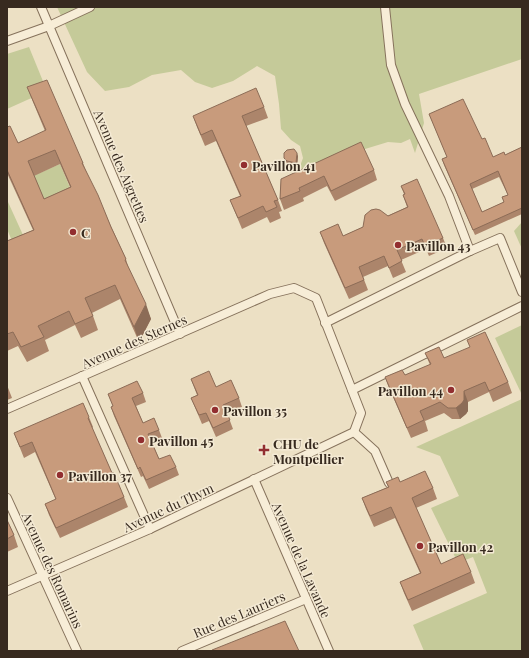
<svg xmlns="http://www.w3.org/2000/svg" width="529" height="658" viewBox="0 0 529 658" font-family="'Playfair Display',serif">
	<rect width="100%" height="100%" fill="#ece0c4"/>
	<!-- green -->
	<g fill="#c5ca99">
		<path d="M57 7H522V59L419 94 424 123 415 153 410 139 401 143 388 142 342 156 304 175 299 169 303 158 300 146 291 140 281 129 279 104 275 76 257 66 233 81 212 88 195 82 181 70 152 75 129 87 105 91 87 72Z"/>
		<path d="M29 47 47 91 7 109V54Z"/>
		<path d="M60 164 76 202 50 213 33 176Z"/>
		<path d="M8 202 23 235 12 241 7 229V203Z"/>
		<path d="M522 222V249L514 231Z"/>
		<path d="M522 325V395L495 338Z"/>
		<path d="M522 399V651H424L413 625 487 593 473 557 458 563 431 508 459 496 440 456 416 447Z"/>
	</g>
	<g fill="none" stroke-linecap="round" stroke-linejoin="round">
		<!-- service casing -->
		<g stroke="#86725c" stroke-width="10">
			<g id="service">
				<path d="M41 7 180 334"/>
				<path d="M385 7 391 65 405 104 449 196 470 251"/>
				<path d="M7 41 49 26 90 7"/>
				<path d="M325 323 470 251 500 238 522 292"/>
				<path d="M82 376 150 529"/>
				<path d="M352 390 522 306"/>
				<path d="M7 409 270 294 294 288 316 298 361 413 354 432 150 529 7 591"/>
				<path d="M354 432 375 451 389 483"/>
				<path d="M254 479 329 651"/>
				<path d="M7 498 77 651"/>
				<path d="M182 651 306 599"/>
			</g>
		</g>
		<!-- service -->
		<use href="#service" stroke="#f7edd7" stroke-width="8"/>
	</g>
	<!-- wall -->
	<g fill="#ac856b" fill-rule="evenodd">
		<path d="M27 87 83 163 88 176 126 259 129 270 151 319 139 342 120 299 92 313 98 330 81 338 75 325 45 340 49 351 27 362 18 346 7 351V241L33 230 7 173V127L18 143 45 131 33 102ZM60 164 70 187 44 199 34 176Z"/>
		<path d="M264 107 268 118 246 126 278 200 282 211 279 212 281 218 270 223 267 217 242 229 230 200 240 196 216 141 205 146 197 127 193 116Z"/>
		<path d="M429 114 482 139 493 157 505 155 522 147V214L475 235 444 165 442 159 447 157ZM499 177 508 195 502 197 504 202 482 212 472 189Z"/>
		<path d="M298 156 297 166 288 164 285 161 284 158Z"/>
		<path d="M374 170 377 180 335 201 327 186 303 198 304 201 284 210 280 199 281 179Z"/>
		<path d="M401 186 443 238 447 248 429 256 426 249 401 260 406 272 393 278 388 266 363 277 368 290 349 299 324 243 320 232 343 236 407 207 403 195 404 194Z"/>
		<path d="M425 353 444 358 508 382 512 393 493 402 489 392 468 402V411L466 414 460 419H452L444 413 425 421 428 431 411 438 389 388 385 377 405 375 430 365Z"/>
		<path d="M191 379 216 387 239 398 242 407 227 413 233 429 216 437 209 421 202 424 191 398 197 395Z"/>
		<path d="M7 385 12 398 7 400Z"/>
		<path d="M143 393 146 402 136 406 143 423 159 430 162 438 152 442 159 459 176 467 179 475 149 489 143 476 141 477 114 416 111 407 113 406 108 394Z"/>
		<path d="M89 417 93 427 92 428 112 473 124 497 128 507 60 538 49 515 45 504 56 500 35 452 24 458 14 433Z"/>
		<path d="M386 482H400L433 488 437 499 416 508 441 564 471 572 475 583 412 611 404 593 400 582 420 573 395 518 374 527 366 509 362 498 388 487Z"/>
		<path d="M7 520 14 535 18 547 7 552Z"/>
	</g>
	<!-- shaded-wall -->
	<g fill="#8c6c57">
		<path d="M297 153 298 156 297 166 296 163Z"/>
		<path d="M146 304 151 319 139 342 134 327Z"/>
		<path d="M464 391 468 402V411L466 414 460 419 456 408Z"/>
	</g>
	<!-- building -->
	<g fill="#c89b7c" stroke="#8c6c57" fill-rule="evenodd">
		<path d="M47 80 83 163H82L98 195 111 227 126 259 125 260 146 304 134 327 115 285 85 298 93 316 75 324 69 311 38 326 44 337 21 347 13 332 7 334V241L34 230 7 170V127L10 126 18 143 46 130 27 87ZM55 150 71 187 44 199 28 161Z"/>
		<path d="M256 88 264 107 242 116 278 200 274 201 277 207 266 212 263 206 238 218 230 200 241 196 212 130 201 135 193 116Z"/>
		<path d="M463 99 482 139 485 138 493 157 504 152 505 155 522 147V208L473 230 442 159 447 157 429 114ZM498 171 508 195 502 197 504 202 482 212 470 184Z"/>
		<path d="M361 142 374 170 331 191 324 176 299 188 300 191 280 199 281 179Z"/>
		<path d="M294 149 297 153 296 163 287 161 284 158V153L287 150Z"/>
		<path d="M417 179 443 238 425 246 422 239 397 250 402 261 389 268 384 256 359 267 364 280 345 288 320 232 338 224 343 236 363 227 365 215 371 210 376 209 380 210 388 216 408 207 403 195 405 194 401 186Z"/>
		<path d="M485 332 508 382 489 391 485 382 464 391V400L462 403 456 408H448L440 402 420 411 424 420 407 428 385 377 402 370 405 375 431 364 425 353 439 347 444 358 470 347 467 340Z"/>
		<path d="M209 371 216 387 231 380 239 398 223 405 230 420 213 428 206 413 199 415 191 398 198 395 191 379Z"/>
		<path d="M137 381 143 393 132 398 143 423 154 418 159 430 148 434 159 459 170 455 176 467 146 480 140 467 138 469 111 407 113 406 108 394Z"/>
		<path d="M83 403 89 417 88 418 112 473H114L124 497 56 528 45 504 56 499 32 442 20 447 14 433Z"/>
		<path d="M425 471 433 488 412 498 441 564 463 554 471 572 408 600 400 582 421 573 391 507 370 516 362 498 389 487 386 482 398 477 400 482Z"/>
		<path d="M7 520 14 535 7 539Z"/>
		<path d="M285 621 299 651H212V650Z"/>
	</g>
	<!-- markers -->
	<g fill="#922e30" stroke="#f4ead4" stroke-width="1.5">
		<circle cx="244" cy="165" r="4"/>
		<circle cx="73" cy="232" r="4"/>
		<circle cx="398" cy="245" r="4"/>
		<circle cx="451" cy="390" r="4"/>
		<circle cx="215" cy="410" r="4"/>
		<circle cx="141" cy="440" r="4"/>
		<path d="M262 444h4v4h4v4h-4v4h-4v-4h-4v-4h4z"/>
		<circle cx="60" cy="475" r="4"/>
		<circle cx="420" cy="546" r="4"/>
	</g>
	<g text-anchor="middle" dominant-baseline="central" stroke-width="3" stroke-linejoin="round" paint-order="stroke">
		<!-- poi labels -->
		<g font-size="13" font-weight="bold" fill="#372a1f" stroke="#f4ead4" text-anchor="start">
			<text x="252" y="165">Pavillon 41</text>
			<text x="81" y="232">C</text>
			<text x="406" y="245">Pavillon 43</text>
			<text x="443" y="390" text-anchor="end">Pavillon 44</text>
			<text x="223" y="410">Pavillon 35</text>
			<text x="149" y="440">Pavillon 45</text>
			<text x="273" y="443">CHU de<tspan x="273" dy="15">Montpellier</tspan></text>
			<text x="68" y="475">Pavillon 37</text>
			<text x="428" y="546">Pavillon 42</text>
		</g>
		<!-- street labels -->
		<g font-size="13" fill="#372a1f" stroke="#f4ead4">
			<text transform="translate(122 166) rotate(67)">Avenue des Aigrettes</text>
			<text transform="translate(134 341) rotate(-24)">Avenue des Sternes</text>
			<text transform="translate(168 507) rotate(-25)">Avenue du Thym</text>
			<text transform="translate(302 560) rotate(66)">Avenue de la Lavande</text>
			<text transform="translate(53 570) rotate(65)">Avenue des Romarins</text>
			<text transform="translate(239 614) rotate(-23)">Rue des Lauriers</text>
		</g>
	</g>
	<!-- border -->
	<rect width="529" height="658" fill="none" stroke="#372a1f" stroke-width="16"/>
</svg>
